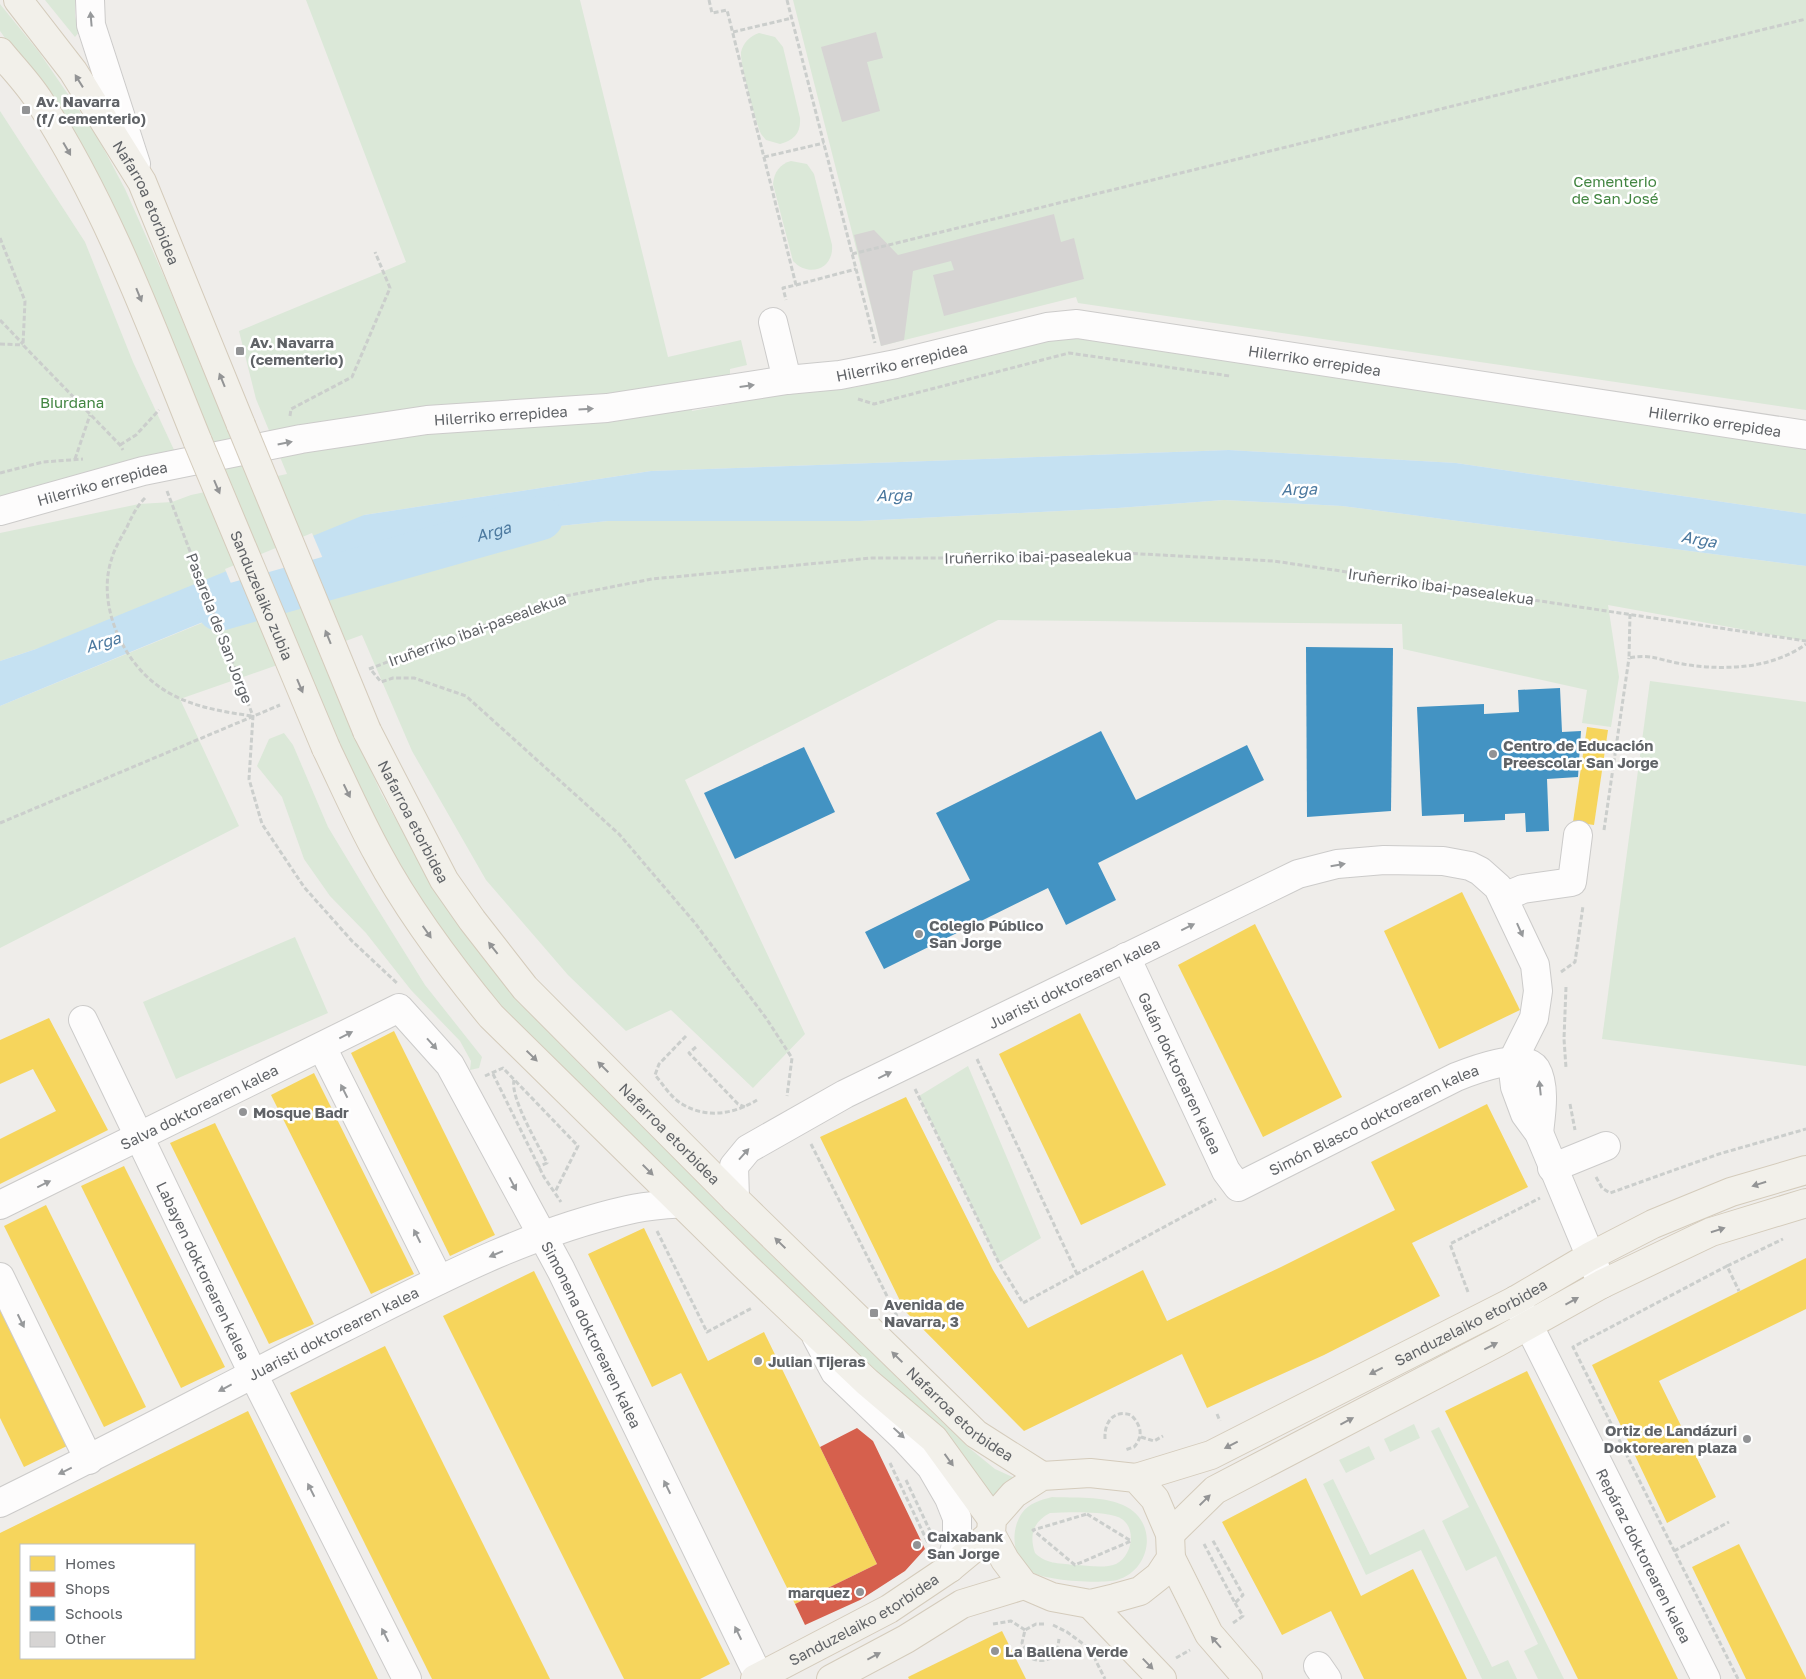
<svg xmlns="http://www.w3.org/2000/svg" width="1806" height="1679" viewBox="0 0 1806 1679" font-family="'Golos Text',sans-serif">
	<rect width="100%" height="100%" fill="#efedea"/>
	<!-- green -->
	<g fill="#dbe8d8" fill-rule="evenodd">
		<path d="M45 0H75V16L79 32 75 37Z"/>
		<path d="M306 0H580L668 357 741 340 747 365 730 369V375L695 380 692 411 778 395 857 387 1068 334 1456 389 1806 449V514L1456 463 1229 450 651 471 364 515 291 586 395 543 608 521H860L1118 508 1224 500 1342 506 1806 566V641L1608 605 1619 677 1611 727 1582 723 1587 690 1403 649 1402 624 998 620 685 780 805 1034 753 1088 671 1010 626 1031 568 975 486 880 412 751 362 635 318 651 381 793 429 878 592 1075 717 1202 968 1447 995 1469 1021 1481 990 1509 510 1016 459 957 410 887 346 763 303 656 180 699 239 826 0 948V706L275 593 36 649 0 661V533L139 504 172 502 191 495 229 487 108 193 67 124 0 31V4L39 52 98 138 125 189 167 283 249 482 287 474 256 399 239 331 406 262Z"/>
		<path d="M793 0H1806V410L1078 303 1076 297 881 346Z"/>
		<path d="M759 33 775 37 783 47 800 118C801 133 794 140 780 144L766 140 761 134C755 120 740 65 741 52 743 43 750 36 759 33Z"/>
		<path d="M0 111 85 242 133 362 175 452 92 471 0 498Z"/>
		<path d="M791 161 807 164 814 174 832 245C834 269 809 278 793 261L773 184C774 172 780 164 791 161Z"/>
		<path d="M1650 681 1806 702V1066L1602 1039Z"/>
		<path d="M284 733 293 745 328 827 372 900 425 985 482 1057 479 1068 470 1070 471 1061 460 1041 411 990 366 933 330 896 304 859 282 797 257 766 269 739Z"/>
		<path d="M295 937 328 1013 176 1079 143 1002Z"/>
		<path d="M968 1066 1041 1238 999 1263 919 1096Z"/>
		<path d="M1414 1424 1420 1438 1390 1452 1384 1439Z"/>
		<path d="M1439 1427 1564 1679H1538L1524 1651 1538 1644 1496 1556 1466 1571 1442 1521 1469 1507 1431 1431Z"/>
		<path d="M1369 1446 1375 1459 1346 1473 1339 1460Z"/>
		<path d="M1333 1479 1370 1555 1424 1529 1492 1667 1508 1660 1517 1679H1482L1421 1550 1366 1575 1323 1484Z"/>
		<path d="M1052 1497C1075 1498 1102 1496 1123 1505 1159 1521 1152 1570 1117 1580 1100 1584 1044 1581 1030 1571 1012 1559 1010 1530 1022 1513 1029 1503 1041 1500 1052 1497ZM1050 1513C1068 1512 1098 1511 1115 1516 1138 1522 1134 1555 1116 1564 1103 1569 1087 1565 1074 1565 1058 1563 1046 1564 1035 1553 1029 1535 1033 1522 1050 1513Z"/>
	</g>
	<!-- water -->
	<path fill="#c5e1f2" d="M1229 450 1456 463 1806 514V566L1342 506 1224 500 1118 508 860 521H608L394 543 0 706V661L36 649 364 515 651 471Z"/>
	<!-- pier -->
	<path fill="#efedea" d="M312 533 329 573 242 610 225 569Z"/>
	<!-- homes -->
	<g fill="#f6d55c" fill-rule="evenodd">
		<path d="M1587 727 1608 730 1594 825 1573 822Z"/>
		<path d="M1462 892 1520 1010 1439 1049 1384 931Z"/>
		<path d="M1255 924 1342 1097 1263 1137 1178 965Z"/>
		<path d="M1080 1013 1166 1185 1081 1225 999 1054Z"/>
		<path d="M49 1018 108 1130 0 1184V1139L56 1111 33 1069 0 1084V1040Z"/>
		<path d="M394 1031 495 1235 450 1256 351 1053Z"/>
		<path d="M314 1073 414 1274 371 1294 271 1095Z"/>
		<path d="M906 1097 993 1270 1028 1328 1143 1270 1167 1321 1281 1267 1395 1210 1371 1162 1487 1104 1528 1187 1412 1243 1440 1296 1324 1355 1207 1408 1182 1354 1024 1431 905 1311 820 1137Z"/>
		<path d="M215 1123 314 1324 269 1344 170 1143Z"/>
		<path d="M124 1166 225 1367 181 1388 81 1186Z"/>
		<path d="M46 1205 146 1407 104 1427 4 1226Z"/>
		<path d="M644 1228 708 1361 764 1332 877 1564 795 1604 681 1373 652 1387 588 1254Z"/>
		<path d="M1806 1258V1309L1659 1381 1716 1497 1667 1523 1592 1365Z"/>
		<path d="M534 1271 730 1664 700 1679H624L443 1316Z"/>
		<path d="M0 1310 67 1446 24 1467 0 1418Z"/>
		<path d="M385 1346 550 1679H432L290 1393Z"/>
		<path d="M1527 1371 1678 1679H1578L1445 1411Z"/>
		<path d="M248 1411 378 1679H0V1533ZM21 1545H194V1658H21Z"/>
		<path d="M1306 1478 1361 1596 1413 1569 1467 1679H1364L1331 1611 1282 1635 1222 1522Z"/>
		<path d="M1739 1544 1806 1678V1679H1746L1692 1567Z"/>
		<path d="M1002 1631 1026 1679H909L908 1677Z"/>
	</g>
	<!-- shops -->
	<path fill="#d6604d" d="M857 1428 873 1441 925 1549 905 1571 860 1600 805 1625 795 1604 877 1564 820 1447Z"/>
	<!-- schools -->
	<g fill="#4393c3">
		<path d="M1306 647 1393 648 1391 811 1307 817Z"/>
		<path d="M1560 688 1562 732 1581 731 1578 777 1547 779 1549 831 1526 832 1525 813 1505 814V820L1464 822V814L1422 816 1417 707 1484 704V714L1519 712 1518 690Z"/>
		<path d="M1101 731 1136 800 1247 745 1264 780 1098 863 1116 900 1066 925 1048 888 884 969 865 932 970 880 936 813Z"/>
		<path d="M804 747 835 812 735 859 704 793Z"/>
	</g>
	<g fill="none" stroke-linecap="round" stroke-linejoin="round">
		<!-- river -->
		<path stroke="#c5e1f2" stroke-width="44" id="s1" d="M219 609 541 518"/>
	</g>
	<!-- building -->
	<g fill="#d6d4d3">
		<path d="M876 32 883 58 867 62 880 111 842 122 821 47Z"/>
		<path d="M1054 214 1061 242 1074 238 1084 279 944 316 933 275 954 270 951 261 913 271 904 340 881 346 854 235 874 230 898 255Z"/>
	</g>
	<g fill="none" stroke-linecap="round" stroke-linejoin="round">
		<!-- minor casing -->
		<g stroke="#cccbca" stroke-width="30">
			<g id="minor">
				<path d="M90 0 91 25 136 164"/>
				<path d="M773 322 787 380"/>
				<path id="s2" d="M0 511 143 471 301 439 427 420 607 408 787 380 840 375 896 364 1047 327 1077 324 1806 435"/>
				<path d="M1504 897 1523 889 1572 882 1578 835"/>
				<path id="s3" d="M1126 957 1226 1171 1238 1187 1456 1077C1471 1071 1524 1050 1536 1069 1546 1086 1541 1115 1539 1133"/>
				<path id="s4" d="M83 1020 257 1382 407 1679"/>
				<path d="M322 1047 439 1280"/>
				<path d="M1552 1168 1606 1146"/>
				<path id="s5" d="M735 1199 734 1166 748 1149 845 1094 1298 874 1337 864 1384 860 1443 861 1470 866 1480 871 1498 887 1535 965 1538 991 1534 1018 1512 1062 1515 1087 1525 1114 1539 1133 1602 1284"/>
				<path id="s6" d="M0 1205 399 1008 450 1065 561 1270 759 1677"/>
				<path d="M0 1277 89 1460"/>
				<path id="s7" d="M1516 1300 1706 1679"/>
				<path d="M816 1336 835 1372 905 1439 931 1467 949 1498 957 1518V1541L950 1568"/>
				<path id="s8" d="M0 1503C115 1447 228 1386 343 1328 435 1282 526 1233 628 1210 645 1206 663 1205 680 1203"/>
				<path d="M1318 1666 1327 1679"/>
			</g>
		</g>
		<!-- major casing -->
		<g stroke="#d4cbbb" stroke-width="30">
			<g id="major">
				<path id="s9" d="M18 0 73 71 142 182 241 425"/>
				<path d="M0 52C13 68 29 84 40 102 108 208 151 326 198 442"/>
				<path id="s10" d="M367 731 444 880 472 920 525 988 735 1199 976 1434 1042 1476"/>
				<path d="M326 748C343 783 359 820 378 854 409 912 449 965 491 1016L744 1265 867 1382 934 1439 992 1519"/>
				<path d="M1090 1473 1136 1478 1155 1499 1170 1534 1171 1558 1159 1576 1140 1591 1115 1598 1090 1604 1052 1597 1024 1585 1005 1560 991 1534 992 1519 1014 1494 1042 1476Z"/>
				<path id="s11" d="M1136 1478 1211 1455 1516 1300 1589 1257 1653 1224 1731 1192 1806 1170"/>
				<path d="M1170 1534 1215 1490 1498 1342 1602 1284 1711 1232 1806 1203"/>
				<path d="M1171 1558 1209 1634 1248 1679"/>
				<path d="M1090 1604 1162 1679"/>
				<path id="s12" d="M755 1679 889 1609 950 1568 991 1534"/>
				<path d="M831 1679 906 1639 962 1604 1024 1585"/>
			</g>
		</g>
		<!-- path -->
		<g stroke="#cbcecc" stroke-width="3" stroke-dasharray="5 2.5" stroke-linecap="butt">
			<path d="M709 0 712 13 727 10 796 285 783 288 786 300"/>
			<path d="M787 0 875 343"/>
			<path d="M733 32 792 18"/>
			<path d="M764 157 824 143"/>
			<path d="M0 238 25 301 23 345 120 445 123 450"/>
			<path d="M852 254 1806 19"/>
			<path d="M796 285 856 269"/>
			<path d="M0 320 23 344"/>
			<path d="M0 344 23 345"/>
			<path d="M858 399 874 404 1069 353 1230 376"/>
			<path d="M290 416 291 409 352 377 390 288 375 252"/>
			<path d="M120 445 136 435 159 410"/>
			<path d="M75 459 90 415"/>
			<path d="M0 473 43 462 83 459"/>
			<path d="M167 491 253 716 249 779 262 824 304 887 352 941 398 984"/>
			<path d="M145 498C137 506 132 516 127 527 121 538 114 549 111 561 98 603 120 655 153 682 181 705 217 711 252 716"/>
			<path d="M1630 614 1629 658C1651 654 1656 659 1677 663 1719 671 1771 670 1806 644"/>
			<path d="M369 669 560 597 652 579 872 558H992L1104 552 1274 561 1806 641"/>
			<path d="M372 671 381 682 393 678H414L466 696 619 834 695 923 766 1018 792 1058 787 1096"/>
			<path d="M0 823 280 705"/>
			<path d="M1604 830 1629 658"/>
			<path d="M1561 972 1575 962 1583 906"/>
			<path d="M1566 987 1564 1039 1566 1068"/>
			<path d="M686 1036 659 1064 655 1075C663 1084 671 1098 682 1104 707 1119 734 1114 757 1100"/>
			<path d="M696 1047 689 1053 738 1104 745 1107"/>
			<path d="M977 1059 1077 1274"/>
			<path d="M493 1074 544 1177 561 1202"/>
			<path d="M485 1076 503 1068 578 1146 555 1192"/>
			<path d="M514 1080C510 1098 538 1144 547 1163L538 1167"/>
			<path d="M915 1089 999 1263 1023 1303 1216 1199"/>
			<path d="M1570 1104 1575 1130"/>
			<path d="M811 1144 899 1320"/>
			<path d="M1596 1177 1602 1188 1610 1193 1719 1154 1806 1129"/>
			<path d="M657 1231 707 1332 752 1308"/>
			<path d="M1727 1266 1783 1239"/>
			<path d="M1468 1292 1450 1244 1540 1198"/>
			<path d="M1217 1414 1220 1421"/>
			<path d="M1141 1437 1154 1441 1163 1436"/>
			<path d="M1105 1439C1104 1423 1113 1409 1131 1415 1141 1425 1144 1436 1134 1447L1125 1450"/>
			<path d="M890 1463 928 1543"/>
			<path d="M906 1480 930 1531"/>
			<path d="M1087 1514 1131 1541 1075 1565 1033 1530Z"/>
			<path d="M1204 1544 1235 1603 1243 1595 1212 1539"/>
			<path d="M1674 1551 1729 1522"/>
			<path d="M1233 1623 1243 1616 1235 1603"/>
			<path d="M993 1624 1011 1621 1025 1630"/>
			<path d="M1044 1624H1036L1025 1630 1022 1643 1031 1658C1042 1663 1048 1660 1057 1654L1059 1639"/>
			<path d="M1053 1625 1067 1632 1090 1649 1105 1679"/>
			<path d="M1176 1658 1190 1650"/>
			<path d="M1738 1679 1573 1347 1727 1266 1739 1291"/>
		</g>
		<!-- minor -->
		<use href="#minor" stroke="#fdfcfc" stroke-width="28"/>
		<!-- major -->
		<use href="#major" stroke="#f2f0ea" stroke-width="28"/>
		<!-- major-bridge casing -->
		<g stroke="#d4cbbb" stroke-width="30" stroke-linecap="butt">
			<g id="major-bridge">
				<path d="M241 425 367 731"/>
				<path id="s13" d="M198 442 326 748"/>
			</g>
		</g>
		<!-- major-bridge -->
		<use href="#major-bridge" stroke="#f2f0ea" stroke-width="28"/>
	</g>
	<!-- one-way arrows -->
	<defs><path id="oneway-solid" d="M-6-.8H1V-3.2L6.5 0L1 3.2V.8H-6Z" transform="scale(1.25)"/></defs>
	<g fill="#97999b">
		<use href="#oneway-solid" transform="translate(91 19) rotate(-95)"/>
		<use href="#oneway-solid" transform="translate(747 386) rotate(-8)"/>
		<use href="#oneway-solid" transform="translate(586 409) rotate(-4)"/>
		<use href="#oneway-solid" transform="translate(285 443) rotate(-11)"/>
		<use href="#oneway-solid" transform="translate(1338 865) rotate(-10)"/>
		<use href="#oneway-solid" transform="translate(1188 927) rotate(-26)"/>
		<use href="#oneway-solid" transform="translate(1520 930) rotate(66)"/>
		<use href="#oneway-solid" transform="translate(346 1035) rotate(-27)"/>
		<use href="#oneway-solid" transform="translate(432 1044) rotate(48)"/>
		<use href="#oneway-solid" transform="translate(885 1075) rotate(-26)"/>
		<use href="#oneway-solid" transform="translate(1540 1088) rotate(-96)"/>
		<use href="#oneway-solid" transform="translate(344 1091) rotate(-117)"/>
		<use href="#oneway-solid" transform="translate(744 1154) rotate(-48)"/>
		<use href="#oneway-solid" transform="translate(44 1184) rotate(-26)"/>
		<use href="#oneway-solid" transform="translate(513 1184) rotate(62)"/>
		<use href="#oneway-solid" transform="translate(417 1236) rotate(-117)"/>
		<use href="#oneway-solid" transform="translate(496 1254) rotate(157)"/>
		<use href="#oneway-solid" transform="translate(21 1321) rotate(64)"/>
		<use href="#oneway-solid" transform="translate(225 1388) rotate(152)"/>
		<use href="#oneway-solid" transform="translate(899 1433) rotate(43)"/>
		<use href="#oneway-solid" transform="translate(65 1471) rotate(154)"/>
		<use href="#oneway-solid" transform="translate(667 1487) rotate(-116)"/>
		<use href="#oneway-solid" transform="translate(311 1490) rotate(-117)"/>
		<use href="#oneway-solid" transform="translate(738 1633) rotate(-116)"/>
		<use href="#oneway-solid" transform="translate(385 1635) rotate(-117)"/>
	</g>
	<g fill="#939495">
		<use href="#oneway-solid" transform="translate(79 81) rotate(-122)"/>
		<use href="#oneway-solid" transform="translate(67 149) rotate(60)"/>
		<use href="#oneway-solid" transform="translate(139 295) rotate(68)"/>
		<use href="#oneway-solid" transform="translate(222 380) rotate(-112)"/>
		<use href="#oneway-solid" transform="translate(217 487) rotate(67)"/>
		<use href="#oneway-solid" transform="translate(328 637) rotate(-112)"/>
		<use href="#oneway-solid" transform="translate(300 686) rotate(67)"/>
		<use href="#oneway-solid" transform="translate(347 791) rotate(64)"/>
		<use href="#oneway-solid" transform="translate(427 932) rotate(55)"/>
		<use href="#oneway-solid" transform="translate(493 948) rotate(-128)"/>
		<use href="#oneway-solid" transform="translate(532 1056) rotate(44)"/>
		<use href="#oneway-solid" transform="translate(603 1067) rotate(-135)"/>
		<use href="#oneway-solid" transform="translate(648 1170) rotate(45)"/>
		<use href="#oneway-solid" transform="translate(1759 1184) rotate(163)"/>
		<use href="#oneway-solid" transform="translate(1718 1230) rotate(-18)"/>
		<use href="#oneway-solid" transform="translate(780 1243) rotate(-136)"/>
		<use href="#oneway-solid" transform="translate(1572 1301) rotate(-29)"/>
		<use href="#oneway-solid" transform="translate(1491 1346) rotate(-27)"/>
		<use href="#oneway-solid" transform="translate(897 1357) rotate(-136)"/>
		<use href="#oneway-solid" transform="translate(1376 1371) rotate(153)"/>
		<use href="#oneway-solid" transform="translate(1347 1421) rotate(-28)"/>
		<use href="#oneway-solid" transform="translate(1231 1445) rotate(153)"/>
		<use href="#oneway-solid" transform="translate(949 1460) rotate(54)"/>
		<use href="#oneway-solid" transform="translate(1205 1500) rotate(-44)"/>
		<use href="#oneway-solid" transform="translate(1216 1642) rotate(-131)"/>
		<use href="#oneway-solid" transform="translate(874 1656) rotate(-28)"/>
		<use href="#oneway-solid" transform="translate(1148 1664) rotate(46)"/>
	</g>
	<!-- markers -->
	<g fill="#929395" stroke="#fff" stroke-width="2">
		<rect x="21" y="105" width="10" height="10" rx="2.5"/>
		<rect x="235" y="346" width="10" height="10" rx="2.5"/>
		<circle cx="1493" cy="754" r="5"/>
		<circle cx="919" cy="934" r="5"/>
		<circle cx="243" cy="1112" r="5"/>
		<rect x="869" y="1308" width="10" height="10" rx="2.5"/>
		<circle cx="758" cy="1361" r="5"/>
		<circle cx="1747" cy="1439" r="5"/>
		<circle cx="917" cy="1545" r="5"/>
		<circle cx="860" cy="1592" r="5"/>
		<circle cx="995" cy="1651" r="5"/>
	</g>
	<g text-anchor="middle" dominant-baseline="central" stroke-width="5" stroke-linejoin="round" paint-order="stroke">
		<!-- poi labels -->
		<g font-size="15" font-weight="bold" fill="#606367" stroke="#fff" text-anchor="start">
			<text x="36" y="101">Av. Navarra<tspan x="36" dy="17">(f/ cementerio)</tspan></text>
			<text x="250" y="342">Av. Navarra<tspan x="250" dy="17">(cementerio)</tspan></text>
			<text x="1503" y="745">Centro de Educación<tspan x="1503" dy="17">Preescolar San Jorge</tspan></text>
			<text x="929" y="925">Colegio Público<tspan x="929" dy="17">San Jorge</tspan></text>
			<text x="253" y="1112">Mosque Badr</text>
			<text x="884" y="1304">Avenida de<tspan x="884" dy="17">Navarra, 3</tspan></text>
			<text x="768" y="1361">Julian Tijeras</text>
			<text x="1737" y="1430" text-anchor="end">Ortiz de Landázuri<tspan x="1737" dy="17">Doktorearen plaza</tspan></text>
			<text x="927" y="1536">Caixabank<tspan x="927" dy="17">San Jorge</tspan></text>
			<text x="850" y="1592" text-anchor="end">marquez</text>
			<text x="1005" y="1651">La Ballena Verde</text>
		</g>
		<!-- park labels -->
		<g font-size="15" fill="#428541" stroke="#fff">
			<text x="1615" y="181">Cementerio<tspan x="1615" dy="17">de San José</tspan></text>
			<text x="72" y="402">Biurdana</text>
		</g>
		<!-- street labels -->
		<g font-size="15" fill="#606367" stroke="#fff">
			<text stroke="none"><textPath href="#s9" startOffset="241">Nafarroa etorbidea</textPath></text>
			<text stroke="none"><textPath href="#s2" startOffset="1336">Hilerriko errepidea</textPath></text>
			<text stroke="none"><textPath href="#s2" startOffset="916">Hilerriko errepidea</textPath></text>
			<text stroke="none"><textPath href="#s2" startOffset="511">Hilerriko errepidea</textPath></text>
			<text stroke="none"><textPath href="#s2" startOffset="1741">Hilerriko errepidea</textPath></text>
			<text stroke="none"><textPath href="#s2" startOffset="106">Hilerriko errepidea</textPath></text>
			<text transform="translate(1038 556) rotate(-1)">Iruñerriko ibai-pasealekua</text>
			<text transform="translate(1441 586) rotate(8)">Iruñerriko ibai-pasealekua</text>
			<text stroke="none"><textPath href="#s13" startOffset="166">Sanduzelaiko zubia</textPath></text>
			<text transform="translate(220 628) rotate(69)">Pasarela de San Jorge</text>
			<text transform="translate(477 629) rotate(-20)">Iruñerriko ibai-pasealekua</text>
			<text stroke="none"><textPath href="#s10" startOffset="102">Nafarroa etorbidea</textPath></text>
			<text stroke="none"><textPath href="#s5" startOffset="421">Juaristi doktorearen kalea</textPath></text>
			<text stroke="none"><textPath href="#s3" startOffset="128">Galán doktorearen kalea</textPath></text>
			<text stroke="none"><textPath href="#s6" startOffset="222">Salva doktorearen kalea</textPath></text>
			<text stroke="none"><textPath href="#s3" startOffset="408">Simón Blasco doktorearen kalea</textPath></text>
			<text stroke="none"><textPath href="#s10" startOffset="508">Nafarroa etorbidea</textPath></text>
			<text stroke="none"><textPath href="#s4" startOffset="278">Labayen doktorearen kalea</textPath></text>
			<text stroke="none"><textPath href="#s11" startOffset="370">Sanduzelaiko etorbidea</textPath></text>
			<text stroke="none"><textPath href="#s8" startOffset="374">Juaristi doktorearen kalea</textPath></text>
			<text stroke="none"><textPath href="#s6" startOffset="826">Simonena doktorearen kalea</textPath></text>
			<text stroke="none"><textPath href="#s10" startOffset="912">Nafarroa etorbidea</textPath></text>
			<text stroke="none"><textPath href="#s7" startOffset="286">Repáraz doktorearen kalea</textPath></text>
			<text stroke="none"><textPath href="#s12" startOffset="124">Sanduzelaiko etorbidea</textPath></text>
		</g>
		<!-- water labels -->
		<g font-size="16" font-style="italic" fill="#4c799f" stroke="#fff">
			<text transform="translate(1299 489) rotate(-1)">Arga</text>
			<text transform="translate(894 495) rotate(-1)">Arga</text>
			<text stroke="none"><textPath href="#s1" startOffset="285">Arga</textPath></text>
			<text transform="translate(1699 539) rotate(10)">Arga</text>
			<text transform="translate(103 642) rotate(-16)">Arga</text>
		</g>
	</g>
	<!-- legend -->
	<rect x="20" y="1544" width="175" height="115" fill="#ffffff" stroke="#bfc1c2"/>
	<rect x="30" y="1556" width="25" height="15" fill="#f6d55c" stroke="#bfc1c2"/>
	<text x="65" y="1569" font-size="15" fill="#606367">Homes</text>
	<rect x="30" y="1582" width="25" height="15" fill="#d6604d" stroke="#bfc1c2"/>
	<text x="65" y="1594" font-size="15" fill="#606367">Shops</text>
	<rect x="30" y="1606" width="25" height="15" fill="#4393c3" stroke="#bfc1c2"/>
	<text x="65" y="1619" font-size="15" fill="#606367">Schools</text>
	<rect x="30" y="1632" width="25" height="15" fill="#d6d4d3" stroke="#bfc1c2"/>
	<text x="65" y="1644" font-size="15" fill="#606367">Other</text>
</svg>
